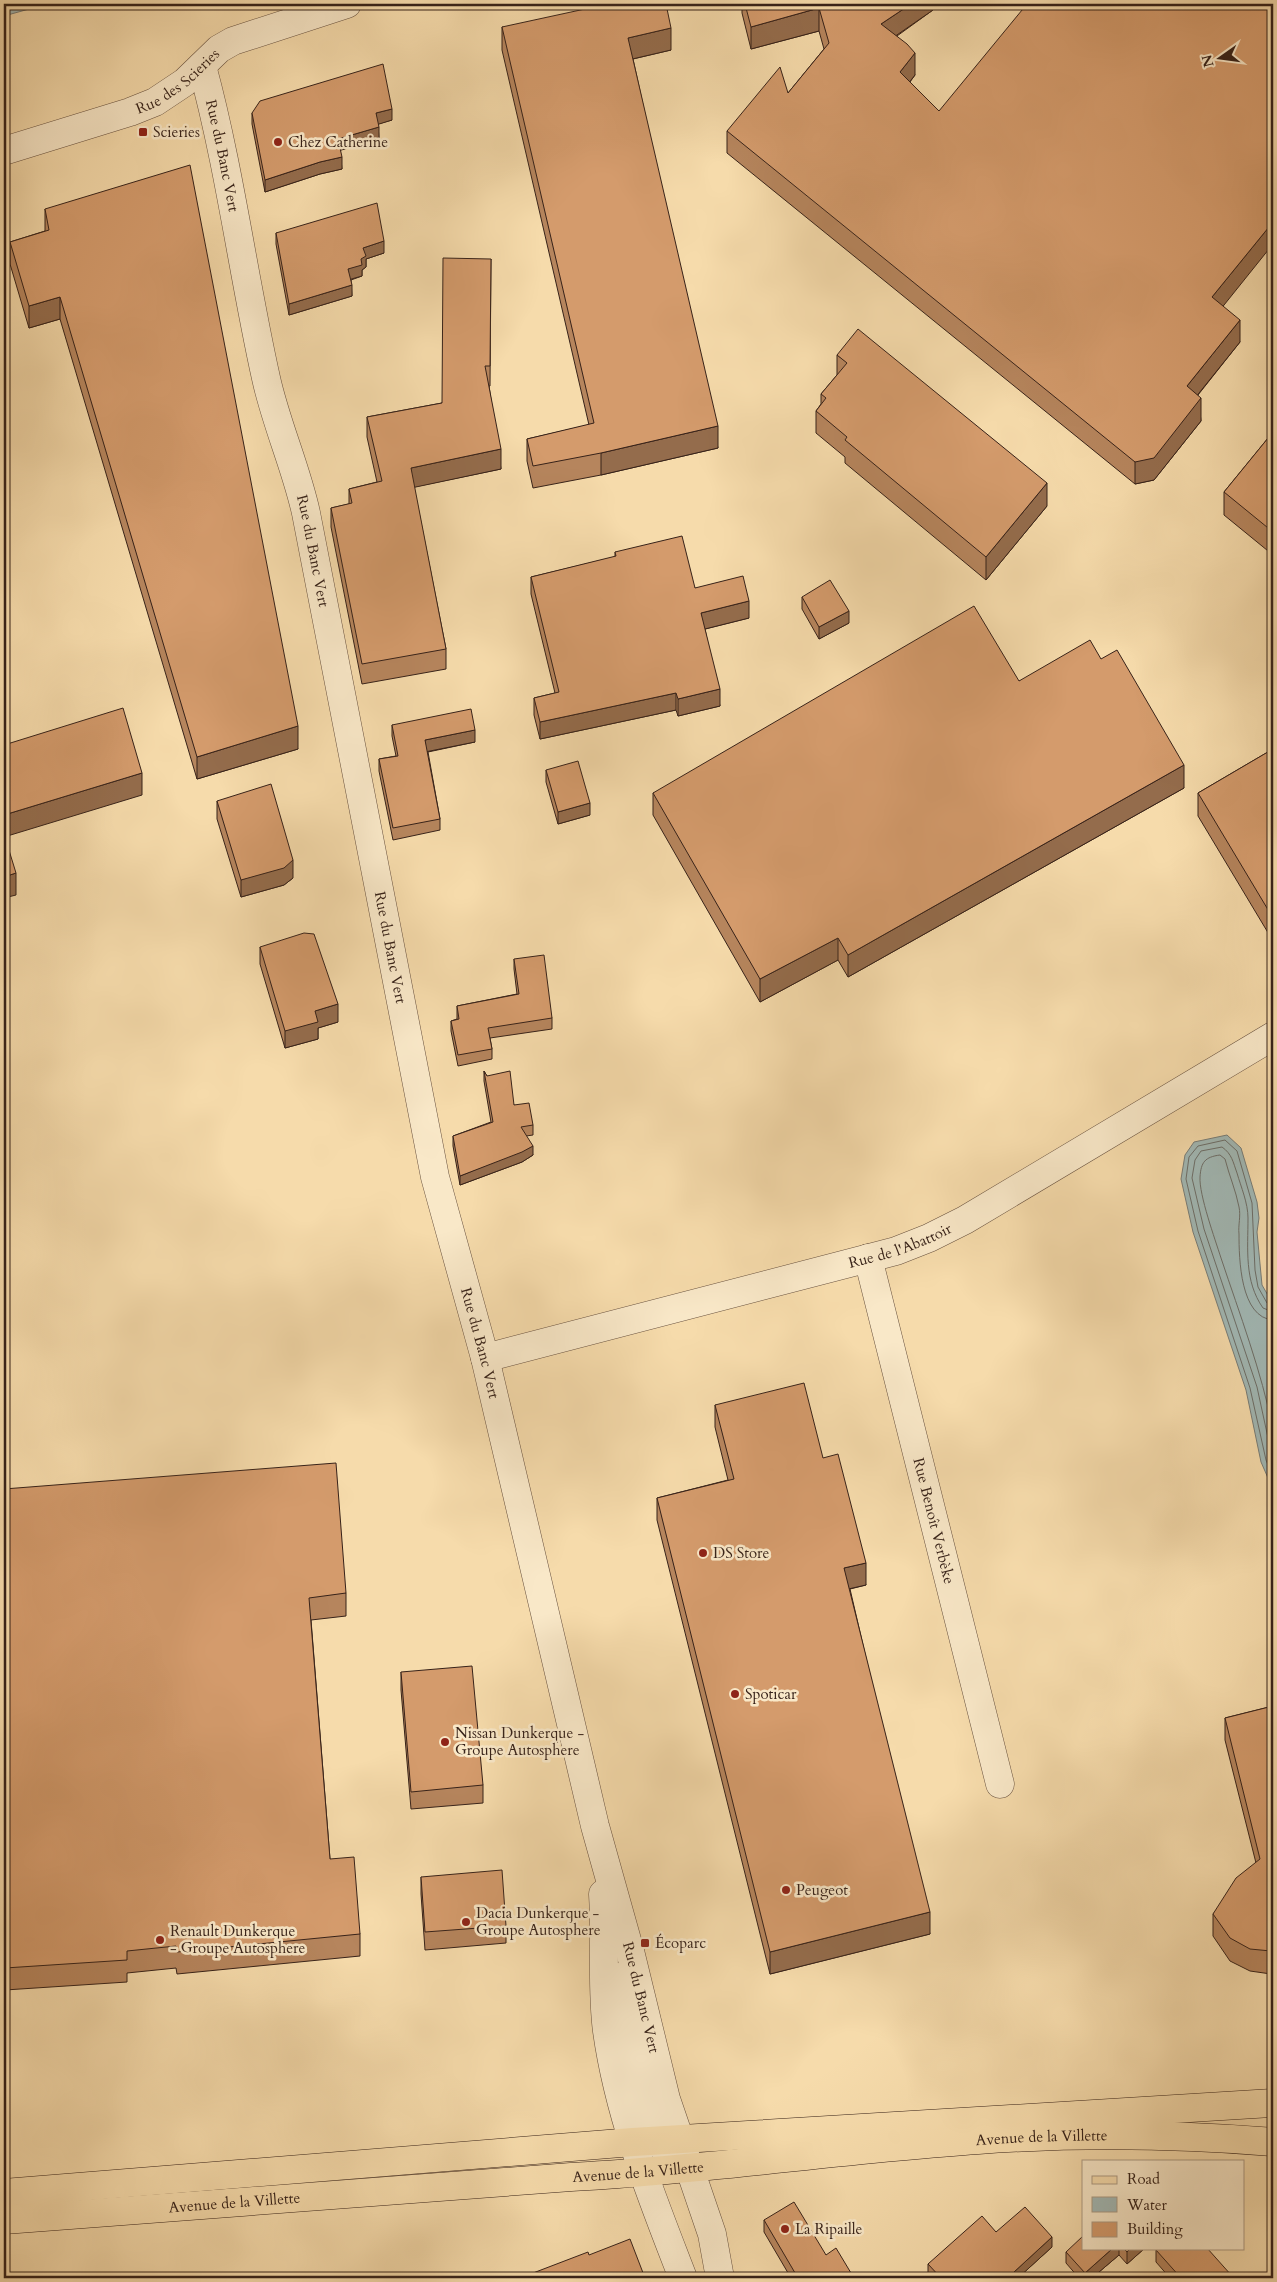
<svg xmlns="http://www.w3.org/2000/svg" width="1277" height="2282" viewBox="0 0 1277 2282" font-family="Cardo,serif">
	<rect width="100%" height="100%" fill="#f6dbab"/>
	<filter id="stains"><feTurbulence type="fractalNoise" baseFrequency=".004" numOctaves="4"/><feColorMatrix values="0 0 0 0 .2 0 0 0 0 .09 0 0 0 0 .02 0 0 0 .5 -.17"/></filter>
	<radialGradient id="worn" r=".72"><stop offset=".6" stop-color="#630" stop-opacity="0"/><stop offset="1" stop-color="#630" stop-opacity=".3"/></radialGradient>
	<!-- water -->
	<g fill="#a1b8b5" stroke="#777c77">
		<path d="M4 4H47L4 16Z"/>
		<path d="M1227 1135 1241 1148 1257 1202 1259 1218 1257 1232 1262 1285 1273 1304V1506L1268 1478 1261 1462 1246 1390 1193 1232 1181 1179 1185 1155 1194 1142Z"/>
	</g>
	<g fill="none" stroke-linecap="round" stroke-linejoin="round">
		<!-- shore -->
		<g stroke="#6c6d67" stroke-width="1">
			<path d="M1273 1306 1267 1303 1258 1287 1255 1270 1252 1203 1237 1151 1225 1140 1198 1146 1189 1157 1186 1179 1198 1231 1250 1388 1266 1460 1273 1478"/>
			<path d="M1273 1312 1263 1308C1244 1281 1248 1249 1248 1218 1248 1203 1241 1187 1237 1173 1233 1162 1232 1154 1222 1147L1201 1151 1195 1160 1192 1178 1204 1229 1257 1387 1273 1461"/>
			<path d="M1273 1320C1240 1318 1239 1258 1239 1234 1238 1225 1241 1216 1239 1207 1236 1191 1229 1175 1225 1159L1220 1155C1205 1157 1201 1162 1200 1177 1199 1195 1215 1239 1221 1258 1240 1315 1261 1370 1273 1429"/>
		</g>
		<!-- minor casing -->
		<g stroke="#67503e" stroke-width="29">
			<g id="minor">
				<path id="s1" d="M202 66C230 169 243 275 266 378 276 424 296 467 306 513L435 1177 485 1358 595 1826 630 1951 666 2099 712 2234 720 2278"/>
				<path id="s2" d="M4 151 130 112 155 102 185 82 219 49 233 41 347 4"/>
				<path id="s3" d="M868 1258 1000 1784"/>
				<path id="s4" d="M485 1358 896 1251 929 1238 965 1220 1273 1036"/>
				<path d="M603 1894C606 1940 601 1986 607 2031 619 2117 652 2198 683 2278"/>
				<path d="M618 1977C626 2019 641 2132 672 2158"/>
			</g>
		</g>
		<!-- major casing -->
		<g stroke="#372219" stroke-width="29">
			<g id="major">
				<path d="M4 2193 633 2142 1273 2103"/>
				<path id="s5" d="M4 2220 571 2177C707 2170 842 2149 978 2140 1077 2133 1175 2134 1273 2142"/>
			</g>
		</g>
		<!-- minor -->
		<use href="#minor" stroke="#f9e8c8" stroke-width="28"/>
		<!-- major -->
		<use href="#major" stroke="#f6dbab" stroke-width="28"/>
	</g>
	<!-- wall -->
	<g fill="#b6855d" stroke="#372219">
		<path d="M742 4H933V10L897 36 915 75 910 82 939 111 1223 306 1240 342 1198 395 1201 421 1154 480 1135 484 727 153V131L788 93 824 49 819 31 751 49 742 13Z"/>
		<path d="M502 27 671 50 633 59 718 448 601 475 533 488 527 461V439L589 425 502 50Z"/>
		<path d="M252 113 392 120 378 124 379 139 340 150 342 169 320 174 265 192 252 124Z"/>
		<path d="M45 209 298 749 197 779 60 319 29 328 10 264V242L45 231Z"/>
		<path d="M276 233 384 253 366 259V267L362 270V276L351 280 352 296 289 315 276 244Z"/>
		<path d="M491 259 490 386H489L501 469 414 487 446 649V669L362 684 331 527V508L349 504V489L377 482 367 437V417L442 403Z"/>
		<path d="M837 355 1047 506 986 580 845 463V457L816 433V411L821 404V394L837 375Z"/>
		<path d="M1273 432V555L1224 515V492Z"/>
		<path d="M615 552 695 588 749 618 705 629 720 706 678 716 676 710 540 739 534 715V698L555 693 531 594V577L615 557Z"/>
		<path d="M802 597 849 623 819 639 802 609Z"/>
		<path d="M1101 659 1184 788 848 977 838 960 760 1002 653 815V793L1019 681Z"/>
		<path d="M392 725 475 742 428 752 440 819V830L393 840 379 771V759L396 756 392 736Z"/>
		<path d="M1273 749V941L1198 816V793Z"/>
		<path d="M546 770 590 815 558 824 546 782Z"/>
		<path d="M217 801 293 878 284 885 241 897 217 819Z"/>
		<path d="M260 947 338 1022 318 1028V1039L285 1048 260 964Z"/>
		<path d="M514 959 552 1018V1029L490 1038 492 1049V1059L458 1066 451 1031V1021L457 1019V1006L517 994 514 969Z"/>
		<path d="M484 1071 487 1076 533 1125V1135L526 1136 533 1155 522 1162 460 1185 453 1146V1136L491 1122 484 1081Z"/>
		<path d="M715 1405 823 1458 866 1585 850 1589 930 1934 770 1974 657 1520V1498L728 1480 715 1427Z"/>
		<path d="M4 1489 346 1593V1616L311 1620 330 1859 360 1934V1956L177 1974 176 1968 127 1973V1982L5 1990 4 1974Z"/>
		<path d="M401 1672 483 1785V1803L411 1809 401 1690Z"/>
		<path d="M1273 1706V1973L1271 1974 1250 1971 1230 1961 1213 1936V1914L1256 1863 1225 1740V1718Z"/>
		<path d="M421 1877 506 1926V1943L425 1950 421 1894Z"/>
		<path d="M764 2220 826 2255 851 2278H791L764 2232Z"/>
		<path d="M996 2232 1052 2247 1019 2277 1020 2278H932L928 2275V2264Z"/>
		<path d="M1083 2248H1145L1127 2264 1119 2255 1092 2278H1079L1066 2263V2252Z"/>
		<path d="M1156 2250 1232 2278H1170L1156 2262Z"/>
	</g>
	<!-- shaded-wall -->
	<g fill="#946c4c" stroke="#372219">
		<path d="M911 4H933V10L881 46V24Z"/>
		<path d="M819 8V31L751 49V27Z"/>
		<path d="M671 28V50L628 60V38Z"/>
		<path d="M915 53V75L900 94V72Z"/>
		<path d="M392 109V120L376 125V113Z"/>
		<path d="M379 127V139L338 151V139Z"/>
		<path d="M342 157V169L320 174 265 192V180L320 162Z"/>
		<path d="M1273 222V244L1212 320V297Z"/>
		<path d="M384 241V253L366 259V267L362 270V276L348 280V269L361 259 363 248Z"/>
		<path d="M352 285V296L289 315V304Z"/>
		<path d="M60 297V319L29 328V306Z"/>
		<path d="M1240 320V342L1187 408V386Z"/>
		<path d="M1201 398V421L1154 480 1135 484V462Z"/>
		<path d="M718 426V448L601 475V453Z"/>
		<path d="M501 449V469L411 488V468Z"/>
		<path d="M1047 483V506L986 580V557Z"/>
		<path d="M749 601V618L701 630V613Z"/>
		<path d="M849 611V623L819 639V627Z"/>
		<path d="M720 689V706L678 716V699Z"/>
		<path d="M676 693V710L540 739V722Z"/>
		<path d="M298 726V749L197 779V757Z"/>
		<path d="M475 730V742L425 752V740Z"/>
		<path d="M1184 765V788L848 977V955Z"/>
		<path d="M142 773V795L4 837V815Z"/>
		<path d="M590 803V815L558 824V812Z"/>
		<path d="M293 860V878L284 885 241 897V880Z"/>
		<path d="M16 873V895L4 898V877Z"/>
		<path d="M838 938V960L760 1002V979Z"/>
		<path d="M338 1004V1022L318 1028V1039L285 1048V1031L315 1011Z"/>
		<path d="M533 1146V1155L522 1162 460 1185V1176Z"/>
		<path d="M866 1563V1585L844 1590V1568Z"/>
		<path d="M930 1912V1934L770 1974V1952Z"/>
		<path d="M1052 2237V2247L1018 2278 1014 2272Z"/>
		<path d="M1113 2248H1119V2255L1092 2278H1085V2273Z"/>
		<path d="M1131 2248H1145L1127 2264V2252Z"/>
		<path d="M851 2273V2278H842Z"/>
	</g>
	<!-- building -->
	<g fill="#d49b6c" stroke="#372219">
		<path d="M608 4H666L671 28 628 38 718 426 601 453 533 466 527 439 594 423 502 27Z"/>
		<path d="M745 4H911L881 24 907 44 915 53 900 72 939 111 1027 4H1269L1273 7V222L1212 297 1240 320 1187 386 1201 398 1154 458 1135 462 727 131 780 67 788 93 829 43 819 8 751 27Z"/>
		<path d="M383 64 392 109 376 113 379 127 338 139 342 157 320 162 265 180 252 113 260 101Z"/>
		<path d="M190 165 298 726 197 757 60 297 29 306 10 242 49 230 45 209Z"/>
		<path d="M377 203 384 241 363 248 366 256 361 259 362 265 348 269 352 285 289 304 276 233Z"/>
		<path d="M443 258 491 259 490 366H485L501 449 411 468 446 649 362 664 331 508 352 503 349 489 382 481 367 417 442 403Z"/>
		<path d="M858 329 1047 483 986 557 845 440 847 437 816 411 826 398 821 394 847 363 837 355Z"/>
		<path d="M1273 432V532L1224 492Z"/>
		<path d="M682 536 695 588 743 576 749 601 701 613 720 689 678 699 676 693 540 722 534 698 559 692 531 577 616 556 615 552Z"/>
		<path d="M830 580 849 611 819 627 802 597Z"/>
		<path d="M974 606 1019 681 1090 640 1101 659 1117 650 1184 765 848 955 838 938 760 979 653 793Z"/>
		<path d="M123 708 142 773 4 815V745Z"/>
		<path d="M471 709 475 730 425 740 440 819 393 828 379 759 398 756 392 725Z"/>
		<path d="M1273 749V918L1198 793Z"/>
		<path d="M578 761 590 803 558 812 546 770Z"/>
		<path d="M271 784 293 860 284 868 241 880 217 801Z"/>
		<path d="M4 834 16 873 4 877Z"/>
		<path d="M304 933 314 934 338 1004 315 1011 318 1022 285 1031 260 947Z"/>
		<path d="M544 955 552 1018 488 1028 492 1049 458 1055 451 1021 459 1019 457 1006 519 994 514 959Z"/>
		<path d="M484 1071 487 1076 510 1071 514 1105 529 1103 533 1125 521 1127 533 1146 522 1152 460 1176 453 1136 493 1122Z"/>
		<path d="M804 1383 823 1458 838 1454 866 1563 844 1568 930 1912 770 1952 657 1498 734 1479 715 1405Z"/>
		<path d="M336 1463 346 1593 309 1598 330 1859 354 1857 360 1934 177 1952 176 1946 127 1951V1960L5 1968 4 1952V1489Z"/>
		<path d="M472 1666 483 1785 411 1792 401 1672Z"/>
		<path d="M1273 1706V1951H1271L1250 1949 1230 1938 1213 1914 1236 1878 1260 1859 1225 1718Z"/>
		<path d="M502 1870 506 1926 425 1932 421 1877Z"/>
		<path d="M794 2202 826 2255 836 2248 851 2273 842 2278H798L764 2220Z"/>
		<path d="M1025 2207 1052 2237 1014 2272 1020 2278H941L928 2264 982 2216 996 2232Z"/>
		<path d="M1083 2236V2248H1113L1085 2273 1066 2252Z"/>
		<path d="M630 2239 645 2278H520L588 2252 589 2255Z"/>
		<path d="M1123 2248H1131L1127 2252Z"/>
		<path d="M1157 2248H1207L1232 2276 1230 2278H1181L1156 2250Z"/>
		<path d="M420 2273V2278H332Z"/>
	</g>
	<!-- markers -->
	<g fill="#8f2418" stroke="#f9e8c8" stroke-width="2">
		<rect x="138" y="127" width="10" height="10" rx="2.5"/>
		<circle cx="278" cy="142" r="5"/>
		<circle cx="703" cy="1553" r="5"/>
		<circle cx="735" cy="1694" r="5"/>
		<circle cx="445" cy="1742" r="5"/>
		<circle cx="786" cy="1890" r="5"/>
		<circle cx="466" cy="1922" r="5"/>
		<circle cx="160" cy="1940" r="5"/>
		<rect x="640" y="1938" width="10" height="10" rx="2.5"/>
		<circle cx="785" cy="2229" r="5"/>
	</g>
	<g text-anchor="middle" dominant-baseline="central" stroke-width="5" stroke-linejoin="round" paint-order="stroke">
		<!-- street labels -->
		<g font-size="15" fill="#372219" stroke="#f9e8c8">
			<text stroke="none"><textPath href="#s2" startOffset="189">Rue des Scieries</textPath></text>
			<text stroke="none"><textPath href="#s1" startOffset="92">Rue du Banc Vert</textPath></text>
			<text stroke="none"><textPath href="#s1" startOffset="498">Rue du Banc Vert</textPath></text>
			<text stroke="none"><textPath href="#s1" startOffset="902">Rue du Banc Vert</textPath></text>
			<text stroke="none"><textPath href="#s4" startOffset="430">Rue de l'Abattoir</textPath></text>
			<text stroke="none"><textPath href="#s1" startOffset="1308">Rue du Banc Vert</textPath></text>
			<text stroke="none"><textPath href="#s3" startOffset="271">Rue Benoît Verbèke</textPath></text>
			<text stroke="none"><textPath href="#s1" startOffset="1982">Rue du Banc Vert</textPath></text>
			<text stroke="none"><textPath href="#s5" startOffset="1041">Avenue de la Villette</textPath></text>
			<text stroke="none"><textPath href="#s5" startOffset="636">Avenue de la Villette</textPath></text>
			<text stroke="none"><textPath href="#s5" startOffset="231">Avenue de la Villette</textPath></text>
		</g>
		<!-- poi labels -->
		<g font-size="15" fill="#372219" stroke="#f9e8c8" text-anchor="start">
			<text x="153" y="132">Scieries</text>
			<text x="288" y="142">Chez Catherine</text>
			<text x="713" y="1553">DS Store</text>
			<text x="745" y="1694">Spoticar</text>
			<text x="455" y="1733">Nissan Dunkerque -<tspan x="455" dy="17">Groupe Autosphere</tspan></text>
			<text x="796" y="1890">Peugeot</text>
			<text x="476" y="1913">Dacia Dunkerque -<tspan x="476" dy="17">Groupe Autosphere</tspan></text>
			<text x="170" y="1931">Renault Dunkerque<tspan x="170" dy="17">- Groupe Autosphere</tspan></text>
			<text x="655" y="1943">Écoparc</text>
			<text x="795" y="2229">La Ripaille</text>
		</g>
	</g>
	<!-- margin -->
	<rect width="1277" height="2282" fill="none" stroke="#f6dbab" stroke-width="20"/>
	<rect x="5" y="5" width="1267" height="2272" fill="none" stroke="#372219" stroke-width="2.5"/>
	<rect x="10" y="10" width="1257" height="2262" fill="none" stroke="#372219"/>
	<!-- legend -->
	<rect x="1082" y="2160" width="162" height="90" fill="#f9e8c8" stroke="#ab9982"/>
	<rect x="1092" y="2176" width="25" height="8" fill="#f6dbab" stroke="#ab9982"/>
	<text x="1127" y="2184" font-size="15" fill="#372219">Road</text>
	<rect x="1092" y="2197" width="25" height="15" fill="#a1b8b5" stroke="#ab9982"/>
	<text x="1127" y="2210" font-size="15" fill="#372219">Water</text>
	<rect x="1092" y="2222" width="25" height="15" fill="#d49b6c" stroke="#ab9982"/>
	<text x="1127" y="2234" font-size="15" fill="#372219">Building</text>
	<!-- north arrow -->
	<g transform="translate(1220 58) rotate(256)" stroke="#f9e8c8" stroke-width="4" paint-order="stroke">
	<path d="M0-4L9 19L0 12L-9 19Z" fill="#372219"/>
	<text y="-8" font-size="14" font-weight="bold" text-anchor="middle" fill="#372219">N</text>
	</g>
	<rect width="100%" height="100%" filter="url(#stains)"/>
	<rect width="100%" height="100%" fill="url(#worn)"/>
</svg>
